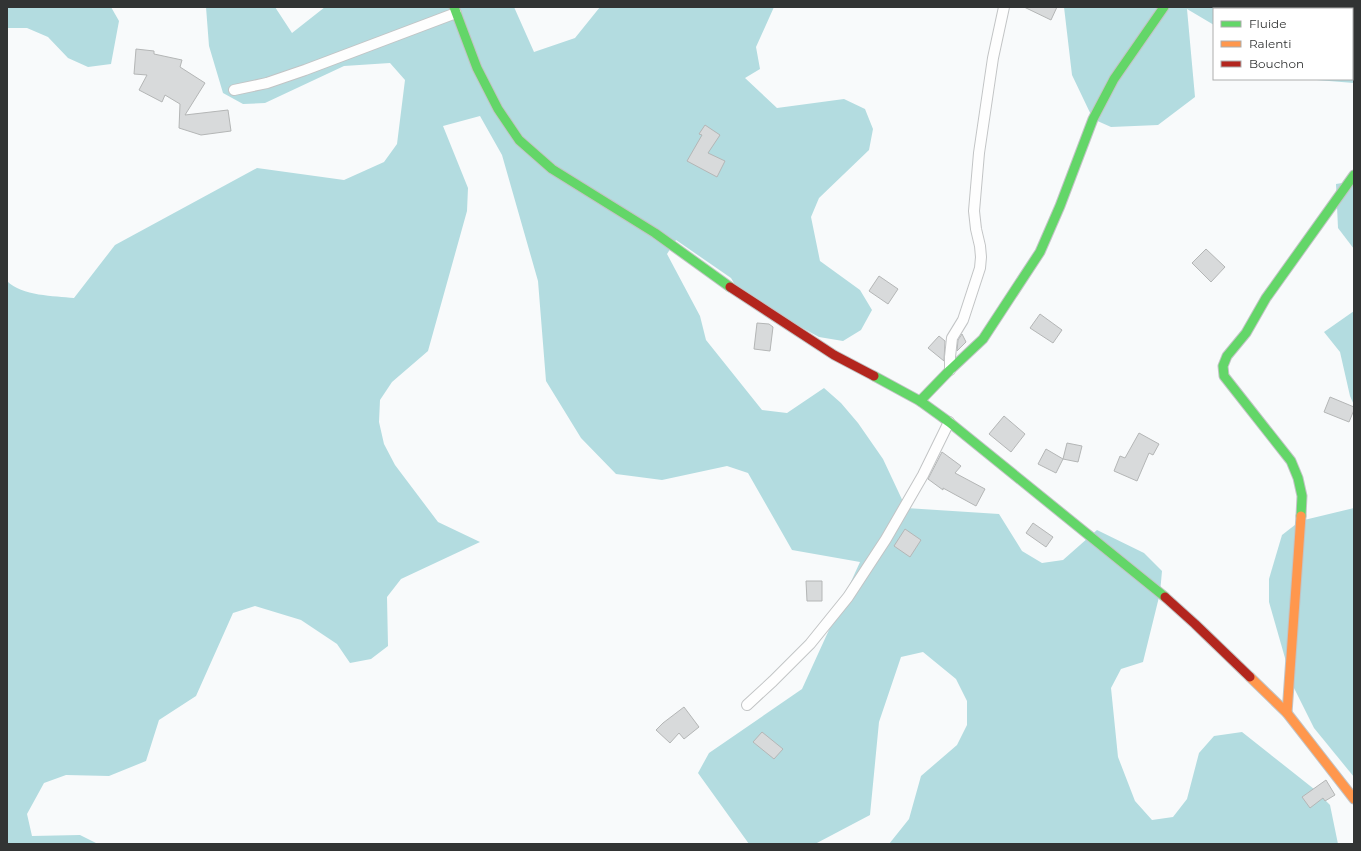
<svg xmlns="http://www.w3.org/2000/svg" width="1361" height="851" viewBox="0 0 1361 851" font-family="Montserrat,sans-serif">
	<rect width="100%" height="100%" fill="#f8fafb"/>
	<!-- forest -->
	<g fill="#b3dce0">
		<path d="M7 7H111L119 21 111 64 88 67 68 58 48 37 27 28H7Z"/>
		<path d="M206 7H275L292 33 325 7H514L534 52 575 38 600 7H774L756 47 760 69 745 78 777 108 844 99 865 109 873 129 869 150 819 198 811 217 820 261 860 290 872 310 861 330 843 341 819 337 741 295 731 278 676 240 667 254 700 316 706 340 762 410 787 413 824 388 841 403 858 423 883 459 906 508 999 514 1022 551 1042 563 1063 560 1097 530 1144 553 1162 571 1160 593 1143 662 1121 669 1111 688 1118 757 1135 801 1152 820 1173 817 1187 799 1199 753 1214 736 1242 732 1314 789 1330 805 1338 844H889L909 819 921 776 957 745 967 725V701L956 679 923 652 901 657 879 722 870 815 815 844H749L698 773 709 753 802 689 860 562 792 550 748 473 727 466 662 480 616 474 581 438 546 381 538 281 502 155 480 116 443 126 468 188 467 211 428 351 392 382 380 400 379 422 384 444 395 465 438 522 480 542 401 579 387 597 388 646 371 659 350 663 337 644 301 620 255 606 233 613 196 696 159 720 146 761 109 776 66 775 44 783 27 814 32 836 80 835 98 844H7V281C22 296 54 296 74 298L115 245 257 168 344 180 384 162 397 144 405 80 390 63 344 66 265 103 243 104 223 93 209 46Z"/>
		<path d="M1064 7H1354V83L1304 79H1352V9H1214V25L1187 9 1195 97 1158 125 1111 127 1093 119 1072 75Z"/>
		<path d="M1354 181V249L1338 228 1336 184Z"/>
		<path d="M1354 311V405L1350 396 1340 352 1324 332Z"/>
		<path d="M1354 508V777L1314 728 1293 686 1269 602V579L1282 535 1300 521Z"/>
	</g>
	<!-- building -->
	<g fill="#d8dadb" stroke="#b4b6b6">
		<path d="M1024 7H1057L1051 20Z"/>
		<path d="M136 49 154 51V54L182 60 180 67 205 83 185 115 228 110 231 131 201 135 179 128 180 104 165 95 162 102 139 90 147 75 134 74Z"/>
		<path d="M705 125 720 135 708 153 725 161 717 177 687 161 702 135 699 134Z"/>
		<path d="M1206 249 1225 267 1211 282 1192 263Z"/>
		<path d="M879 276 898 289 888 304 869 291Z"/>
		<path d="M1040 314 1062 330 1053 343 1030 328Z"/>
		<path d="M757 323 769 324 773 327 770 351 754 349Z"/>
		<path d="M962 334 966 342 957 351 958 340Z"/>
		<path d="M939 336 945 341 944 361 928 348Z"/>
		<path d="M1330 397 1354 407V410L1349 422 1324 412Z"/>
		<path d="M1004 416 1025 434 1011 452 989 434Z"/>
		<path d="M1139 433 1159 444 1153 455 1149 453 1137 481 1114 471 1120 456 1125 458Z"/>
		<path d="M1067 443 1082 446 1078 462 1063 459Z"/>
		<path d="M1046 449 1063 459 1056 473 1038 464Z"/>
		<path d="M942 452 961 466 955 473 985 489 976 506 943 488V490L928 479Z"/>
		<path d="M1033 523 1053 537 1046 547 1026 533Z"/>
		<path d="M905 529 921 540 910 557 894 546Z"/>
		<path d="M806 581H822V601H807Z"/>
		<path d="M684 707 699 727 684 739 679 733 670 743 656 730 663 723Z"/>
		<path d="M762 732 783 749 774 759 753 742Z"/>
		<path d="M1326 780 1335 795 1325 801 1323 798 1310 808 1302 797Z"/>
	</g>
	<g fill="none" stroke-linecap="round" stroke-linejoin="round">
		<!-- street casing -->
		<g stroke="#c2c4c5" stroke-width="12">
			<g id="street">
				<path d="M234 90 267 83 305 70 456 13"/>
				<path d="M950 370V357L952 338 963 320 980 268 981 257 980 246 976 229 974 211 979 153 993 58 1004 7"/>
				<path d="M747 705 773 681 810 644 848 597 886 539 923 475 949 422"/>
			</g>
		</g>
		<!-- fast casing -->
		<g stroke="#c2c4c5" stroke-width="11">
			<g id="fast">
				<path d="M454 7 477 68 498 109 519 140 552 169 655 233 730 287"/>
				<path d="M874 376 920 401 949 422 1165 597"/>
				<path d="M920 401 950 370 983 339 1040 252 1060 206 1093 119 1114 79 1164 7"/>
				<path d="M1301 516 1302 496 1298 478 1291 461 1224 376 1223 366 1227 356 1246 333 1266 298 1354 175"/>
			</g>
		</g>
		<!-- slow casing -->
		<g stroke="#c2c4c5" stroke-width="11">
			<g id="slow">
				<path d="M1250 677 1287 713 1354 799"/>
				<path d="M1287 713 1301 516"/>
			</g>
		</g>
		<!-- jam casing -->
		<g stroke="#c2c4c5" stroke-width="11">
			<g id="jam">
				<path d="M730 287 834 355 874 376"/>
				<path d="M1165 597 1195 624 1250 677"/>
			</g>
		</g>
		<!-- street -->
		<use href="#street" stroke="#fefefe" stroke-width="10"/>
		<!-- fast -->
		<use href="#fast" stroke="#63d668" stroke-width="9"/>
		<!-- slow -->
		<use href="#slow" stroke="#ff974d" stroke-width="9"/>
		<!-- jam -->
		<use href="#jam" stroke="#b3261e" stroke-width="9"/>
	</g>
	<!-- border -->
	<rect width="1361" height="851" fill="none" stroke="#323434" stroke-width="16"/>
	<!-- legend -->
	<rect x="1213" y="8" width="140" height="72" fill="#ffffff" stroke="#adaeae"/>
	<rect x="1221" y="21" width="20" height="6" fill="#63d668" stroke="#adaeae"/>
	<text x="1249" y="28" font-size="12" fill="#323434">Fluide</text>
	<rect x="1221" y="41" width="20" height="6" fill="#ff974d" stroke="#adaeae"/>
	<text x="1249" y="48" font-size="12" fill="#323434">Ralenti</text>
	<rect x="1221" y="61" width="20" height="6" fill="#b3261e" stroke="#adaeae"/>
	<text x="1249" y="68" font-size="12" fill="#323434">Bouchon</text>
</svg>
